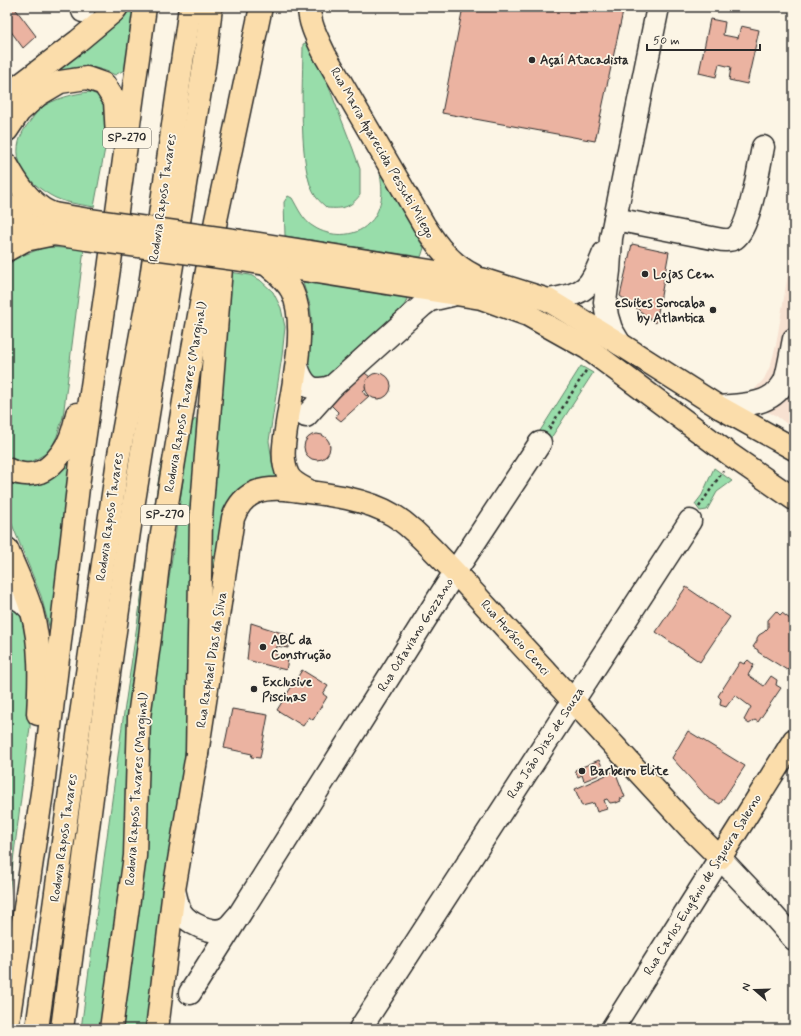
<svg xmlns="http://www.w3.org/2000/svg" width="801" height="1036" viewBox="0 0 801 1036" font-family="Mynerve,sans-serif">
	<rect width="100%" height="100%" fill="#fcf5e5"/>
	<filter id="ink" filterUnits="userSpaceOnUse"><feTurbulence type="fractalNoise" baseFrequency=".025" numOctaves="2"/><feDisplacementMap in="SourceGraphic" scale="8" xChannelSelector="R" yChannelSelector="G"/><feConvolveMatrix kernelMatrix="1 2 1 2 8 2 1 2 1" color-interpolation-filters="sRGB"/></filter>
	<g filter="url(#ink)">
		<!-- built -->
		<path fill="#f7e1d1" d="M794 238V429L775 415 764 411 755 389 764 379 771 364 776 345Z"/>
		<!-- green -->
		<g fill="#98ddaa" stroke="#62846a">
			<path d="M132 7H136L129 63 124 70 115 75C70 52 40 82 7 109V103L108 31 122 18Z"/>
			<path d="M308 42 323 72 353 149 360 169V195C350 208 343 209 327 208 323 204 319 201 316 197 297 171 303 78 303 44Z"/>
			<path d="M90 92 100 96 104 104 109 127 94 207C79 204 63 203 50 195 19 177 6 149 31 120 34 116 37 111 41 108 53 99 76 93 90 92Z"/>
			<path d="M380 173 424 248 421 257 285 236 284 202 288 196 292 198C298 208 303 221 314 227 329 237 355 238 368 224 375 219 379 209 381 200 383 192 381 181 380 173Z"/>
			<path d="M45 247 84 249 63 417 57 436 50 451 28 464 7 457V267L16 258Z"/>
			<path d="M229 272 250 275 260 280 273 292 281 308 285 327 282 356 269 441 273 467 280 478 268 479 253 483 211 595 206 599Z"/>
			<path d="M306 280 404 296 407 299 405 304 398 312 337 371C327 378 323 380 311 376L306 368 312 322 310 305 303 283Z"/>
			<path d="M581 366 593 373 551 438 540 431Z"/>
			<path d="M177 398 127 805 121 900 103 1029H81L122 726 160 470Z"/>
			<path d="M195 419 199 421 187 776 150 1029H121L150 713 191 424Z"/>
			<path d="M70 464 53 641 41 596 7 512V480Z"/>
			<path d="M714 468 732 481 717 492 707 510 700 511 695 504 702 495Z"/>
			<path d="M7 604 22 614 32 678 30 727 7 909Z"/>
		</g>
		<!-- building -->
		<g fill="#ebb3a1" stroke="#2b2b2b">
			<path d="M13 7H14L36 36 23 48 7 26V11Z"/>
			<path d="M463 7H624L595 141 442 113Z"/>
			<path d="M710 19 725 22 723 35 738 38 741 26 759 30 747 84 729 80 731 67 719 64 716 77 699 73Z"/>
			<path d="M632 244 669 252 656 323 620 296Z"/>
			<path d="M361 370 370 377 366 384V388L363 391 365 395 369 396 341 421 336 417 338 412 327 401Z"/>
			<circle cx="378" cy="386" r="13"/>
			<circle cx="317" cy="447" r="13"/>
			<path d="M686 587 730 617 700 662 656 632Z"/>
			<path d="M776 611 780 615 782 613 790 619 792 618 794 619V673L788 669 787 670 758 652V650L753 647 757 641V638L759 635 764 632 768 628V620Z"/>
			<path d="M251 623 288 635V648L277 646 276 655 288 660 286 670 247 660Z"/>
			<path d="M748 660 754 665 748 675 764 686 771 676 777 680 776 685 781 688 758 722 755 720 749 724 744 720 751 707 735 695 726 707 720 705 721 699 718 696 740 662 744 664Z"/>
			<path d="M302 670 328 686 323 694 327 697 313 720 309 717 303 726 277 710Z"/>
			<path d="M232 709 268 715 260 758 251 757 252 754 224 748Z"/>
			<path d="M688 731 745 766 720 804 708 798 672 758Z"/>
			<path d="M599 760 602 766 597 768 599 775 584 781 582 775 578 777 575 770Z"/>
			<path d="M615 771 625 797 620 799 621 801 616 803V802L610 803 607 799 604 800 607 809 597 812 594 803 582 806 575 789Z"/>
		</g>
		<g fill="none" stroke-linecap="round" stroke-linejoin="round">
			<!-- minor casing -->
			<g stroke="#2b2b2b" stroke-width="25">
				<g id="minor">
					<path d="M83 11 84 7"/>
					<path d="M615 219 717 239C722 240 730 241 735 238 750 228 759 166 763 147"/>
					<path d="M548 300C587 293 589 290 604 253"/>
					<path d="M620 344 611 329 607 316 605 302 609 271 611 238 658 7"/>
					<path d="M297 366C303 386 312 394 333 386L422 306 430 300 452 295"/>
					<path d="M719 407C741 405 770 406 783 384 787 379 792 348 794 339"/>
					<path d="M306 416 333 386"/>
					<path d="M7 595C18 597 24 602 31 610"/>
					<path d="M174 890C176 897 177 904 180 911 187 923 213 936 226 928 230 926 234 920 237 917"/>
					<path d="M190 993 455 572 540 443"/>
					<path d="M360 1029 690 521"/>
					<path d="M612 1029 720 858 758 898 794 939"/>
				</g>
			</g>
			<!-- major casing -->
			<g stroke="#2b2b2b" stroke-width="25">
				<g id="major">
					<path d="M309 7C309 24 318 40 325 55L424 225C437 246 451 264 473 275"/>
					<path d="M7 206 89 220"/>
					<path d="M7 224 54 234 87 239"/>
					<path d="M240 241 481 279 548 300 620 344 719 407 794 449"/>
					<path d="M235 259 481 298 528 315 587 348 732 456 794 499"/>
					<path d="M264 262C274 271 286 279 292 291 309 327 291 391 286 430 284 444 281 461 288 475 292 483 302 487 309 491"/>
					<path d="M157 1029 174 890 197 754 233 518C243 490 265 486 293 490 326 494 364 498 393 515 411 526 424 541 439 556 461 578 482 602 504 626 566 693 628 761 691 829L720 858 794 740"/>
				</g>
			</g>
			<!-- highway casing -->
			<g stroke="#2b2b2b" stroke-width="25">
				<g id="highway">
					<path d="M7 95 78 41 114 11 117 7"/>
					<path d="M7 130 19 112 38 95 60 82 87 78 104 84 115 101 117 137"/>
					<path d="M7 165C16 181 27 199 43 209 48 212 53 214 58 216"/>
					<path d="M7 250 25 240 54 234"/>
					<path d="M7 469C16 474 30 476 40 472 51 468 62 454 68 443 73 434 75 424 77 414"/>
					<path d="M7 549C15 569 26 591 32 612 41 645 40 680 38 714"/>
					<path d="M197 754 201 518 221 268"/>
					<path d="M7 1029 43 786 81 462 109 269 145 7"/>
					<path d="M37 1029 74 763 118 460 150 285 190 7"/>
					<path d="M62 1029 96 766 129 532 205 60 211 7"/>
					<path d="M111 1029 135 856 139 717 150 637 160 546 188 377 216 220 261 7"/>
				</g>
			</g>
			<!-- path -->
			<g stroke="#2b2b2b" stroke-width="2.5" stroke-dasharray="3 3" stroke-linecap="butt">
				<path d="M549 429 587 369"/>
				<path d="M699 507 723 471"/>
			</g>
			<!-- minor -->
			<use href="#minor" stroke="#fcf5e5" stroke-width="22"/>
			<!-- major -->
			<use href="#major" stroke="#fbddab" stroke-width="22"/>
			<!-- highway -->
			<use href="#highway" stroke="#fbddab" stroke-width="22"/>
			<!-- major-bridge casing -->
			<g stroke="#2b2b2b" stroke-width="25" stroke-linecap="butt">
				<g id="major-bridge">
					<path d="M89 220 240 241"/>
					<path d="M87 239 235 259"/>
				</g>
			</g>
			<!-- major-bridge -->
			<use href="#major-bridge" stroke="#fbddab" stroke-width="22"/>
		</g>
	</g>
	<!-- markers -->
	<g fill="#2b2b2b" stroke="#fcf5e5" stroke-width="1.5">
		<circle cx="532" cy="60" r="4"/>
		<circle cx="645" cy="274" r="4"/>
		<circle cx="713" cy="310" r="4"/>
		<circle cx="263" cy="647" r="4"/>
		<circle cx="254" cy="689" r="4"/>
		<circle cx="582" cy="771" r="4"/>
	</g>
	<g text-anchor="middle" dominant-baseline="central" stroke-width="3.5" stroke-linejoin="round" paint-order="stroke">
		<!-- shield labels -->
		<g fill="#fcf5e5" stroke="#6a6863" stroke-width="1">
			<rect x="103" y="128" width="48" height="20" rx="3"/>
			<rect x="141" y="505" width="48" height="20" rx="3"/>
		</g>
		<g font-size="12" font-weight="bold" fill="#2b2b2b">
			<text x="127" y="138">SP-270</text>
			<text x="165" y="515">SP-270</text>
		</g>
		<!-- poi labels -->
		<g font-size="13" font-weight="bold" fill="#2b2b2b" stroke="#fcf5e5" text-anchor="start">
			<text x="540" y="60">Açaí Atacadista</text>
			<text x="653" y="274">Lojas Cem</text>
			<text x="705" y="303" text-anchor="end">eSuites Sorocaba<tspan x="705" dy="15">by Atlantica</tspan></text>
			<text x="271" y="640">ABC da<tspan x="271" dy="15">Construção</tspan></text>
			<text x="262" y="682">Exclusive<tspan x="262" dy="15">Piscinas</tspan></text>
			<text x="590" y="771">Barbeiro Elite</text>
		</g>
		<!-- street labels -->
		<g font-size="13" fill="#2b2b2b" stroke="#fcf5e5">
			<text transform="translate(382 153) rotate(60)">Rua Maria Aparecida Pessuti Milego</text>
			<text transform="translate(163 198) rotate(-82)">Rodovia Raposo Tavares</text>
			<text transform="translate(186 397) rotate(-80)">Rodovia Raposo Tavares (Marginal)</text>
			<text transform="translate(110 517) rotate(-82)">Rodovia Raposo Tavares</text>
			<text transform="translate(416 635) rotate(-58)">Rua Octaviano Gozzano</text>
			<text transform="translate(515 638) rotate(48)">Rua Horácio Cenci</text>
			<text transform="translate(212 660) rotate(-81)">Rua Raphael Dias da Silva</text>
			<text transform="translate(546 743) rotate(-57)">Rua João Dias de Souza</text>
			<text transform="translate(137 789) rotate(-86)">Rodovia Raposo Tavares (Marginal)</text>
			<text transform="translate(64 838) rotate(-82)">Rodovia Raposo Tavares</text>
			<text transform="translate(703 885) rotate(-58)">Rua Carlos Eugênio de Siqueira Salerno</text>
		</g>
	</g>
	<!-- margin -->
	<rect width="801" height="1036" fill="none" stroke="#fcf5e5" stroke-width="24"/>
	<rect x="12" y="12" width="777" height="1012" fill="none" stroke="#2b2b2b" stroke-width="1.5" filter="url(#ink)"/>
	<!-- north arrow -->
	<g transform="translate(755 990) rotate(290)" stroke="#fcf5e5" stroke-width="3" paint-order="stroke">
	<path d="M0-3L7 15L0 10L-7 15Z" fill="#2b2b2b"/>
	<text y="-6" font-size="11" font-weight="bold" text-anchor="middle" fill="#2b2b2b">N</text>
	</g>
	<!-- scale -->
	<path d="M647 44v6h113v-6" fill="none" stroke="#2b2b2b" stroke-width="2"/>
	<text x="653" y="44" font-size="12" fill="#2b2b2b" stroke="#fcf5e5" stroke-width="3" paint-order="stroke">50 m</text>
</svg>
